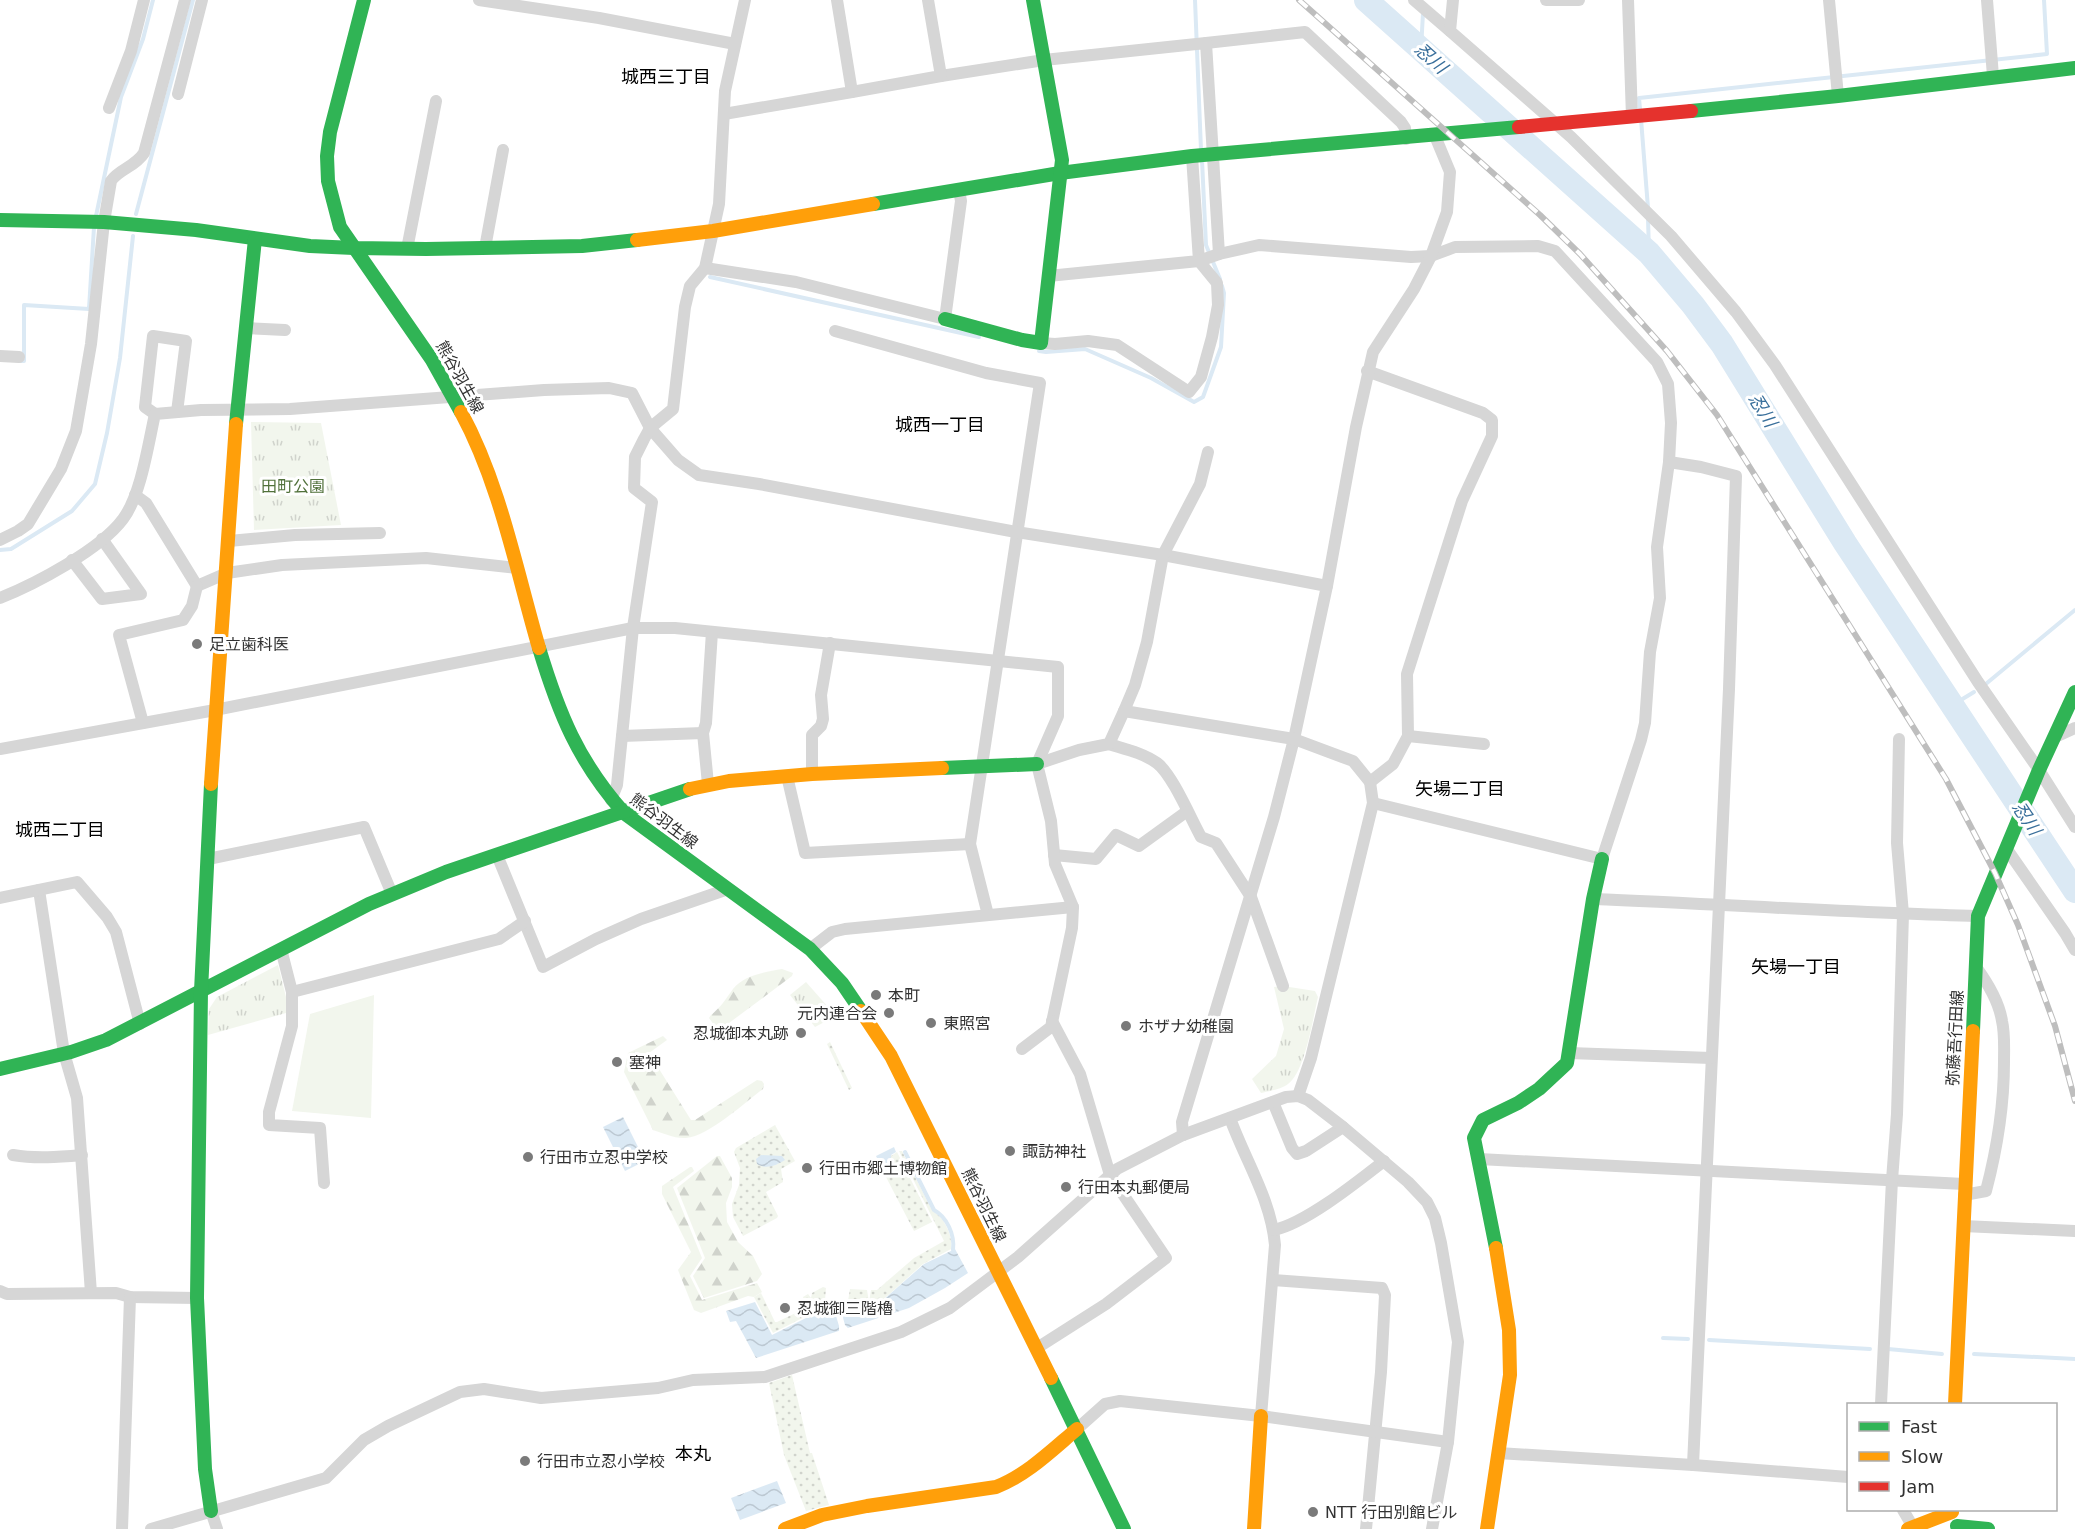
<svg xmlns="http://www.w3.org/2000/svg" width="2075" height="1529" viewBox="0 0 2075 1529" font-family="'DejaVu Sans','Noto Sans JP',sans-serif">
	<defs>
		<pattern id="grass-dots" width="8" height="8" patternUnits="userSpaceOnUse" patternTransform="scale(1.5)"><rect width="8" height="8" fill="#f2f6ed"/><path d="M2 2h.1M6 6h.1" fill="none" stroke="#d0d3cc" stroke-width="1.8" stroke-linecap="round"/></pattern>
		<pattern id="forest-firs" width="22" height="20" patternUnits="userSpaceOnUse" patternTransform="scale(1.5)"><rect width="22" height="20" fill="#f2f6ed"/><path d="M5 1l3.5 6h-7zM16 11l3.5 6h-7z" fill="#d0d3cc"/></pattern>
		<pattern id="park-tufts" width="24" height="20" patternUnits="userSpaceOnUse" patternTransform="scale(1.5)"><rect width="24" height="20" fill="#f2f6ed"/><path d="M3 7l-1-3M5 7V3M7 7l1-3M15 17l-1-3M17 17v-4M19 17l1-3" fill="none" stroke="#d0d3cc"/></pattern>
		<pattern id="water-waves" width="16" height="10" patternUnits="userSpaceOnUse" patternTransform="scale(1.5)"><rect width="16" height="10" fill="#dbe9f4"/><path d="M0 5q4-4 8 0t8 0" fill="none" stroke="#bcc8d2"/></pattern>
	</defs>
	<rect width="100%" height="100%" fill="#fff"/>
	<!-- grass -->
	<g fill="url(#grass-dots)">
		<path d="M830 1042 852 1088 849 1090 827 1044Z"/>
		<path d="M775 1125 795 1161 781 1169 783 1182 766 1192 778 1216 777 1218 743 1236 733 1217 732 1204 739 1185 740 1168 734 1152 736 1148Z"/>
		<path d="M899 1151H902L932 1210C944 1217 953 1235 951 1249L923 1264 875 1307 870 1306 869 1303 867 1305 850 1303 848 1301 850 1289 867 1290 869 1302 871 1290H877L914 1258 944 1241Z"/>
		<path d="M897 1152 932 1222 914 1231 886 1177 891 1174V1156Z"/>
		<path d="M823 1287 826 1288 825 1300 814 1303 816 1311 773 1333 754 1297 761 1293 775 1322H777L806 1308 803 1297 808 1294 811 1298 812 1293Z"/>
		<path d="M792 1375 810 1453H812L829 1505 806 1511 784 1455 769 1383Z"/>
	</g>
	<!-- forest -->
	<g fill="url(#forest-firs)">
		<path d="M782 969 793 973 792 976 725 1026 717 1029 709 1018 711 1015C721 1007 725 1000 733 989 744 975 766 972 782 969Z"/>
		<path d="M663 1036 667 1040 649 1053 691 1120H695L757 1080 762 1081 764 1084 763 1089C744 1103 709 1136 686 1138 675 1139 663 1133 653 1130L624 1072 628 1053Z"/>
		<path d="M717 1156H720L732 1178V1187L726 1203 727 1222 738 1242 753 1256 762 1274 757 1281 704 1298 693 1276 705 1258 677 1188Z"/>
		<path d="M690 1167H692L694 1171 673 1187 702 1258 690 1276 702 1300 757 1283 762 1292 754 1297 748 1296 701 1313 694 1310 678 1270 691 1252 662 1194V1186Z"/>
	</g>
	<!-- park -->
	<g fill="url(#park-tufts)">
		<path d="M251 422 321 423 341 525 254 530Z"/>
		<path d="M278 965 286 997V1013L208 1035 209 1009 217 997Z"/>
		<path d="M806 982 836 1016 815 1027 790 995Z"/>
		<path d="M1283 986 1315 991 1318 997C1313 1018 1305 1072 1288 1084 1282 1089 1269 1091 1261 1093L1252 1079 1276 1056 1284 1029 1274 987Z"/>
	</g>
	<!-- pitch -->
	<path fill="#f2f6ed" d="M374 995 371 1118 292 1111 310 1014Z"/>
	<!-- water -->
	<g fill="url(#water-waves)">
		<path d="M623 1117 645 1161 625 1171 603 1127Z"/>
		<path d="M894 1147 896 1152 891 1155V1174L886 1176 876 1156Z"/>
		<path d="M761 1155 782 1156 785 1160C777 1165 766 1170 757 1164L756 1159Z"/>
		<path d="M955 1249 968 1273 945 1288 909 1308 756 1358 736 1321 730 1322 726 1311 755 1302 772 1335 820 1311 817 1303 821 1301 874 1308 924 1264Z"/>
		<path d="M777 1481 786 1503 740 1520 731 1498Z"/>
	</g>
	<!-- pier -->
	<path fill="#fff" d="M841 1301 839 1303 845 1325 850 1330 839 1333V1326L834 1309 828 1302Z"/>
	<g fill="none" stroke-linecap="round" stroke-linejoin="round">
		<!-- stream -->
		<g stroke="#dbe9f4" stroke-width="4">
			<path d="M1195 0 1201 150"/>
			<path d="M1421 50 1423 13"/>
			<path d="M1640 109 1639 98 2047 54 2044 0"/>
			<path d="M1641 119 1648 208"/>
			<path d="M1202 160 1206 245 1220 279"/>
			<path d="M136 214 193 0"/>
			<path d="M96 216 121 97 143 39 153 0"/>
			<path d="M1648 218 1649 253"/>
			<path d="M710 277 979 337"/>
			<path d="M1039 351 1046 352 1085 349 1151 378 1194 402 1203 397 1221 347 1224 293 1222 286"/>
			<path d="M19 361H24V305L89 309 94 227"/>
			<path d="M0 550 11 549 72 511 95 484 107 433 120 358 133 236"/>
			<path d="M1987 683 2075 610"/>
			<path d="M1951 706 1974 692"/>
			<path d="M905 1152 934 1210C947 1217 955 1235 953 1250"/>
			<path d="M1663 1338 1688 1339"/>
			<path d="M1709 1340 1870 1349"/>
			<path d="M1888 1349 1942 1354"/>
			<path d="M1974 1354 2075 1359"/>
		</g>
		<!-- river -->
		<path stroke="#dbe9f4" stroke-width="24" d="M1366 0 1649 253 1693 305 1722 344 1845 543 2075 891"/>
		<!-- street -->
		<g stroke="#d6d6d6" stroke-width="12">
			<path d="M479 0 599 18 735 44"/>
			<path d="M1414 0 1450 31"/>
			<path d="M1453 0 1450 31 1571 137 1671 236 1736 312 1775 365 1978 682 2039 770 2075 827"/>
			<path d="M1546 0H1579"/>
			<path d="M1628 0 1632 117"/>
			<path d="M1829 0 1838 96"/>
			<path d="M1987 0 1993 76"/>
			<path d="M1206 43 1305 32 1401 122 1405 128 1406 139"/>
			<path d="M941 76 1044 60 1206 43 1219 254 1259 245 1411 257 1431 256 1455 247 1538 246 1555 251 1657 362 1668 384 1671 423 1669 462 1657 547 1660 598 1650 652 1645 723 1641 740 1602 859 1373 803"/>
			<path d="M852 92 941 76 928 0"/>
			<path d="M178 94 202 0"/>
			<path d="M109 108 131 51 144 0"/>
			<path d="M724 114 852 92 837 0"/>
			<path d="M485 248 503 150"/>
			<path d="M407 249 436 101"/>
			<path d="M705 268 796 282 945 319 961 201 959 190"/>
			<path d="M1048 276 1199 261 1192 156"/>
			<path d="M246 328 285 330"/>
			<path d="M835 331 986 373 1040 383 970 844 988 915"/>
			<path d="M1041 343 1055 344 1088 341 1117 345 1189 392 1201 377 1212 337 1218 305 1217 283 1199 261 1219 254"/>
			<path d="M0 356 19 357"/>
			<path d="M1367 371 1483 413 1492 420V436L1462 501 1407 674 1408 736 1393 764 1370 782"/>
			<path d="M155 414 145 407 153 336 186 341 177 412"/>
			<path d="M1669 462 1701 467 1736 476 1729 689 1693 1465"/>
			<path d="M135 495 146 503 197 586 227 573 282 565 426 558 517 568"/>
			<path d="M0 540 18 531 28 524 61 469 76 431 91 344 104 222 111 181C119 169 135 167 144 153L185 0"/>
			<path d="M229 541 295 535 380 533"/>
			<path d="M72 560 102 599 141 594 102 539"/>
			<path d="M1327 586 1356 427 1373 352 1414 289 1431 256 1447 212 1450 172 1435 136"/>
			<path d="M0 598C35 584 100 550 123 519 141 495 148 445 155 414L201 410 290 409 544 390 609 388 632 393 650 428 678 460 699 475 759 484 1016 532 1163 555 1327 586 1294 739 1274 817 1182 1122 1183 1135"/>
			<path d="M1124 711 1135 685 1147 642 1163 555 1200 484 1208 452"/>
			<path d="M143 723 119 635 183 620 192 606 197 586"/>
			<path d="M622 736 703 733"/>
			<path d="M1408 736 1484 744"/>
			<path d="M2055 737 2075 728"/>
			<path d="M1109 744C1125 749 1143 753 1157 763 1172 774 1191 819 1201 837L1216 843 1251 897 1283 986"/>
			<path d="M0 749 215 710 633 628H675L1058 667V716L1037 764"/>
			<path d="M812 774V735L821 726 823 719 821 695 830 643"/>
			<path d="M787 776 805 853 970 844"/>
			<path d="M708 784 703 733 706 723 712 632"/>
			<path d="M611 800 617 785 633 628 652 502 634 488 635 457 644 439 650 428 673 409 685 307 690 286 705 268 719 204 725 91 745 0"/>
			<path d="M2006 848 2065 933 2075 950"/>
			<path d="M497 855 543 967 596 939 641 919 728 889"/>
			<path d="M1054 855 1096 859 1116 835 1139 846 1186 812"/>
			<path d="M208 859 364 827 392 894"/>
			<path d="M39 890 64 1053 77 1098 91 1293"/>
			<path d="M0 898 77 882 107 917 116 932 140 1024"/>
			<path d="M1593 899C1722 904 1850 913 1978 916"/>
			<path d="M281 949 292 992V1026L269 1112V1125L320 1128 324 1183"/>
			<path d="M810 949 832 932 845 929 1073 907"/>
			<path d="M292 992 499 939 525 921"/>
			<path d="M1022 1049 1051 1027 1072 928 1073 907 1055 864 1051 821 1037 764 1079 750 1109 744 1124 711 1294 739 1353 761 1370 782 1373 803 1311 1058 1298 1096"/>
			<path d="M1569 1053 1711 1058"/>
			<path d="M1273 1102 1292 1148 1297 1154 1306 1151 1343 1127"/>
			<path d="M1230 1118C1245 1160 1271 1199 1275 1245L1261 1416"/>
			<path d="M13 1155C36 1159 59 1157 82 1155"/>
			<path d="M1479 1159 1964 1184"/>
			<path d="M1964 1195 1986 1191C1997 1149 2004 1106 2004 1062 2004 1049 2005 1034 2002 1021 1999 1002 1987 982 1976 967"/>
			<path d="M1963 1226 2075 1231"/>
			<path d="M1274 1230C1306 1223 1357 1182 1384 1161"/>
			<path d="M1273 1280 1382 1288 1385 1295 1381 1372 1366 1529"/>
			<path d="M0 1291 7 1294 116 1293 130 1297 197 1298"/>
			<path d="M1037 1348 1106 1304 1166 1258 1110 1175 1080 1074 1052 1021"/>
			<path d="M1881 1404 1892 1180 1897 1114 1903 914 1897 843 1899 739"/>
			<path d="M1077 1429 1105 1404 1120 1401 1261 1416 1448 1442"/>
			<path d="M1498 1453 1693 1465 1848 1477"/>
			<path d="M1903 1510 1913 1527"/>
			<path d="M211 1511 217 1529"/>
			<path d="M122 1529 130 1297"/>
			<path d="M151 1529 326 1478 364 1440 388 1426 460 1392 484 1389 541 1398 658 1388 693 1380 765 1377 901 1332 950 1308 1018 1257 1117 1169 1183 1135 1286 1097 1298 1096 1308 1100 1343 1127 1408 1182 1427 1202 1435 1218 1441 1243 1458 1342 1448 1442 1432 1529"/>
		</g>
		<!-- fast -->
		<g stroke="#30b455" stroke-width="14">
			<path d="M364 0 330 132 327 156 328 181 340 227 432 360 461 412"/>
			<path d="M1691 111 1838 96 2075 68"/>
			<path d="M873 204 1060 173 1192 156 1519 127"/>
			<path d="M0 220 104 222 196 230 310 246 354 248 426 249 582 246 637 240"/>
			<path d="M945 319 1022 340 1041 343 1062 160 1033 0"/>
			<path d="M236 424 255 239"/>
			<path d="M539 648C559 714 578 761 624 813L810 949 842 983 861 1011"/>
			<path d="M942 768 1037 764"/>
			<path d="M1973 1031 1978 916 2039 770 2075 692"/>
			<path d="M0 1069 71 1052 106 1040 369 904 446 872 690 789"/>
			<path d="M1496 1248 1474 1138 1483 1120 1518 1103 1539 1089 1567 1063 1593 899 1602 859"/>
			<path d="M1051 1378 1124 1529"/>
			<path d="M211 1511 205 1469 197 1298 201 991 211 784"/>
			<path d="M1957 1526 1988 1529"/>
		</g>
		<!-- slow -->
		<g stroke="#ff9f0a" stroke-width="14">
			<path d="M637 240 713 231 873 204"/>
			<path d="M461 412C500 484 516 569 539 648"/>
			<path d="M211 784 236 424"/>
			<path d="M690 789 729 781 812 774 942 768"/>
			<path d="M861 1011 891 1056 1051 1378"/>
			<path d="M1955 1404 1973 1031"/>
			<path d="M785 1529 822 1515 867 1506 996 1487C1027 1475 1052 1450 1077 1429"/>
			<path d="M1254 1529 1261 1416"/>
			<path d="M1487 1529 1510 1375 1509 1330 1496 1248"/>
			<path d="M1908 1529 1952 1512"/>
		</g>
		<!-- jam -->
		<path stroke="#e5322d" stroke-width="14" d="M1519 127 1691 111"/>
		<!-- rail casing -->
		<g stroke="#bebebe" stroke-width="6">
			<path id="rail" d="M1299 0 1540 215 1580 254 1667 351 1717 415 1946 779 1995 873 2018 925 2055 1026 2075 1101"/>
		</g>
		<!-- rail -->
		<use href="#rail" stroke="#fff" stroke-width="4" stroke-dasharray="11" stroke-linecap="butt"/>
	</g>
	<!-- markers -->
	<g fill="#7a7a7a" stroke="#fff" stroke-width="2">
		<circle cx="197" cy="644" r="6"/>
		<circle cx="876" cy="995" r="6"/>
		<circle cx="889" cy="1013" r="6"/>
		<circle cx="931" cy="1023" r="6"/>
		<circle cx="1126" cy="1026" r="6"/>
		<circle cx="801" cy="1033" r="6"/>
		<circle cx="617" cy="1062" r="6"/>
		<circle cx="1010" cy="1151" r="6"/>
		<circle cx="528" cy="1157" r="6"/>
		<circle cx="807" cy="1168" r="6"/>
		<circle cx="1066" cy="1187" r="6"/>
		<circle cx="785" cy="1308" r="6"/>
		<circle cx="525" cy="1461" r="6"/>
		<circle cx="1313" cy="1512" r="6"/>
	</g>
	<g text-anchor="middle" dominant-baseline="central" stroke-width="6" stroke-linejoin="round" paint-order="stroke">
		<!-- street labels -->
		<g font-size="16" fill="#323232" stroke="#fff">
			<text transform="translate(460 377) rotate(61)">熊谷羽生線</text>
			<text transform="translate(664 821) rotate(37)">熊谷羽生線</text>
			<text transform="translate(1955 1038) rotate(-87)">弥藤吾行田線</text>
			<text transform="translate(984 1205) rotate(64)">熊谷羽生線</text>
		</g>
		<!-- park labels -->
		<g font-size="16" fill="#51713b" stroke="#fff">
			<text x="293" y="486">田町公園</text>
		</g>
		<!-- poi labels -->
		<g font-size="16" fill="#323232" stroke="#fff" text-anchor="start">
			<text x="209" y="644">足立歯科医</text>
			<text x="888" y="995">本町</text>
			<text x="877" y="1013" text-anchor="end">元内連合会</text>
			<text x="943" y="1023">東照宮</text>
			<text x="1138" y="1026">ホザナ幼稚園</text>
			<text x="789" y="1033" text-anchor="end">忍城御本丸跡</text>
			<text x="629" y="1062">塞神</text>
			<text x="1022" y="1151">諏訪神社</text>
			<text x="540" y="1157">行田市立忍中学校</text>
			<text x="819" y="1168">行田市郷土博物館</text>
			<text x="1078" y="1187">行田本丸郵便局</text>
			<text x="797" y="1308">忍城御三階櫓</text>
			<text x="537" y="1461">行田市立忍小学校</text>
			<text x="1325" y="1512">NTT 行田別館ビル</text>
		</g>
		<!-- water labels -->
		<g font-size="18" font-style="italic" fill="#396f9b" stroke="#fff">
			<text transform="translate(1431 58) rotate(42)">忍川</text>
			<text transform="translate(1763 410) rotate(58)">忍川</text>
			<text transform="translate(2027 818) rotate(56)">忍川</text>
		</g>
		<!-- neighbourhood labels -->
		<g font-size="18" fill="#000" stroke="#fff">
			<text x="666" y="76">城西三丁目</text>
			<text x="940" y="424">城西一丁目</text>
			<text x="1460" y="788">矢場二丁目</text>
			<text x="60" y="829">城西二丁目</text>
			<text x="1796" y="966">矢場一丁目</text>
			<text x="693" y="1453">本丸</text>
		</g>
	</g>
	<!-- legend -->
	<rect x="1847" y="1403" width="210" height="108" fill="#ffffff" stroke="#adadad" stroke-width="1.5"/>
	<rect x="1859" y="1422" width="30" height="9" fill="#30b455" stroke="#adadad" stroke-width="1.5"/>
	<text x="1901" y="1433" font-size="18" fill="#323232">Fast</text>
	<rect x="1859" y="1452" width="30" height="9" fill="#ff9f0a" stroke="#adadad" stroke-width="1.5"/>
	<text x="1901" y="1463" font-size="18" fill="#323232">Slow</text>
	<rect x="1859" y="1482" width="30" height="9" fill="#e5322d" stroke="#adadad" stroke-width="1.5"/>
	<text x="1901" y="1493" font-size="18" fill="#323232">Jam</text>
</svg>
